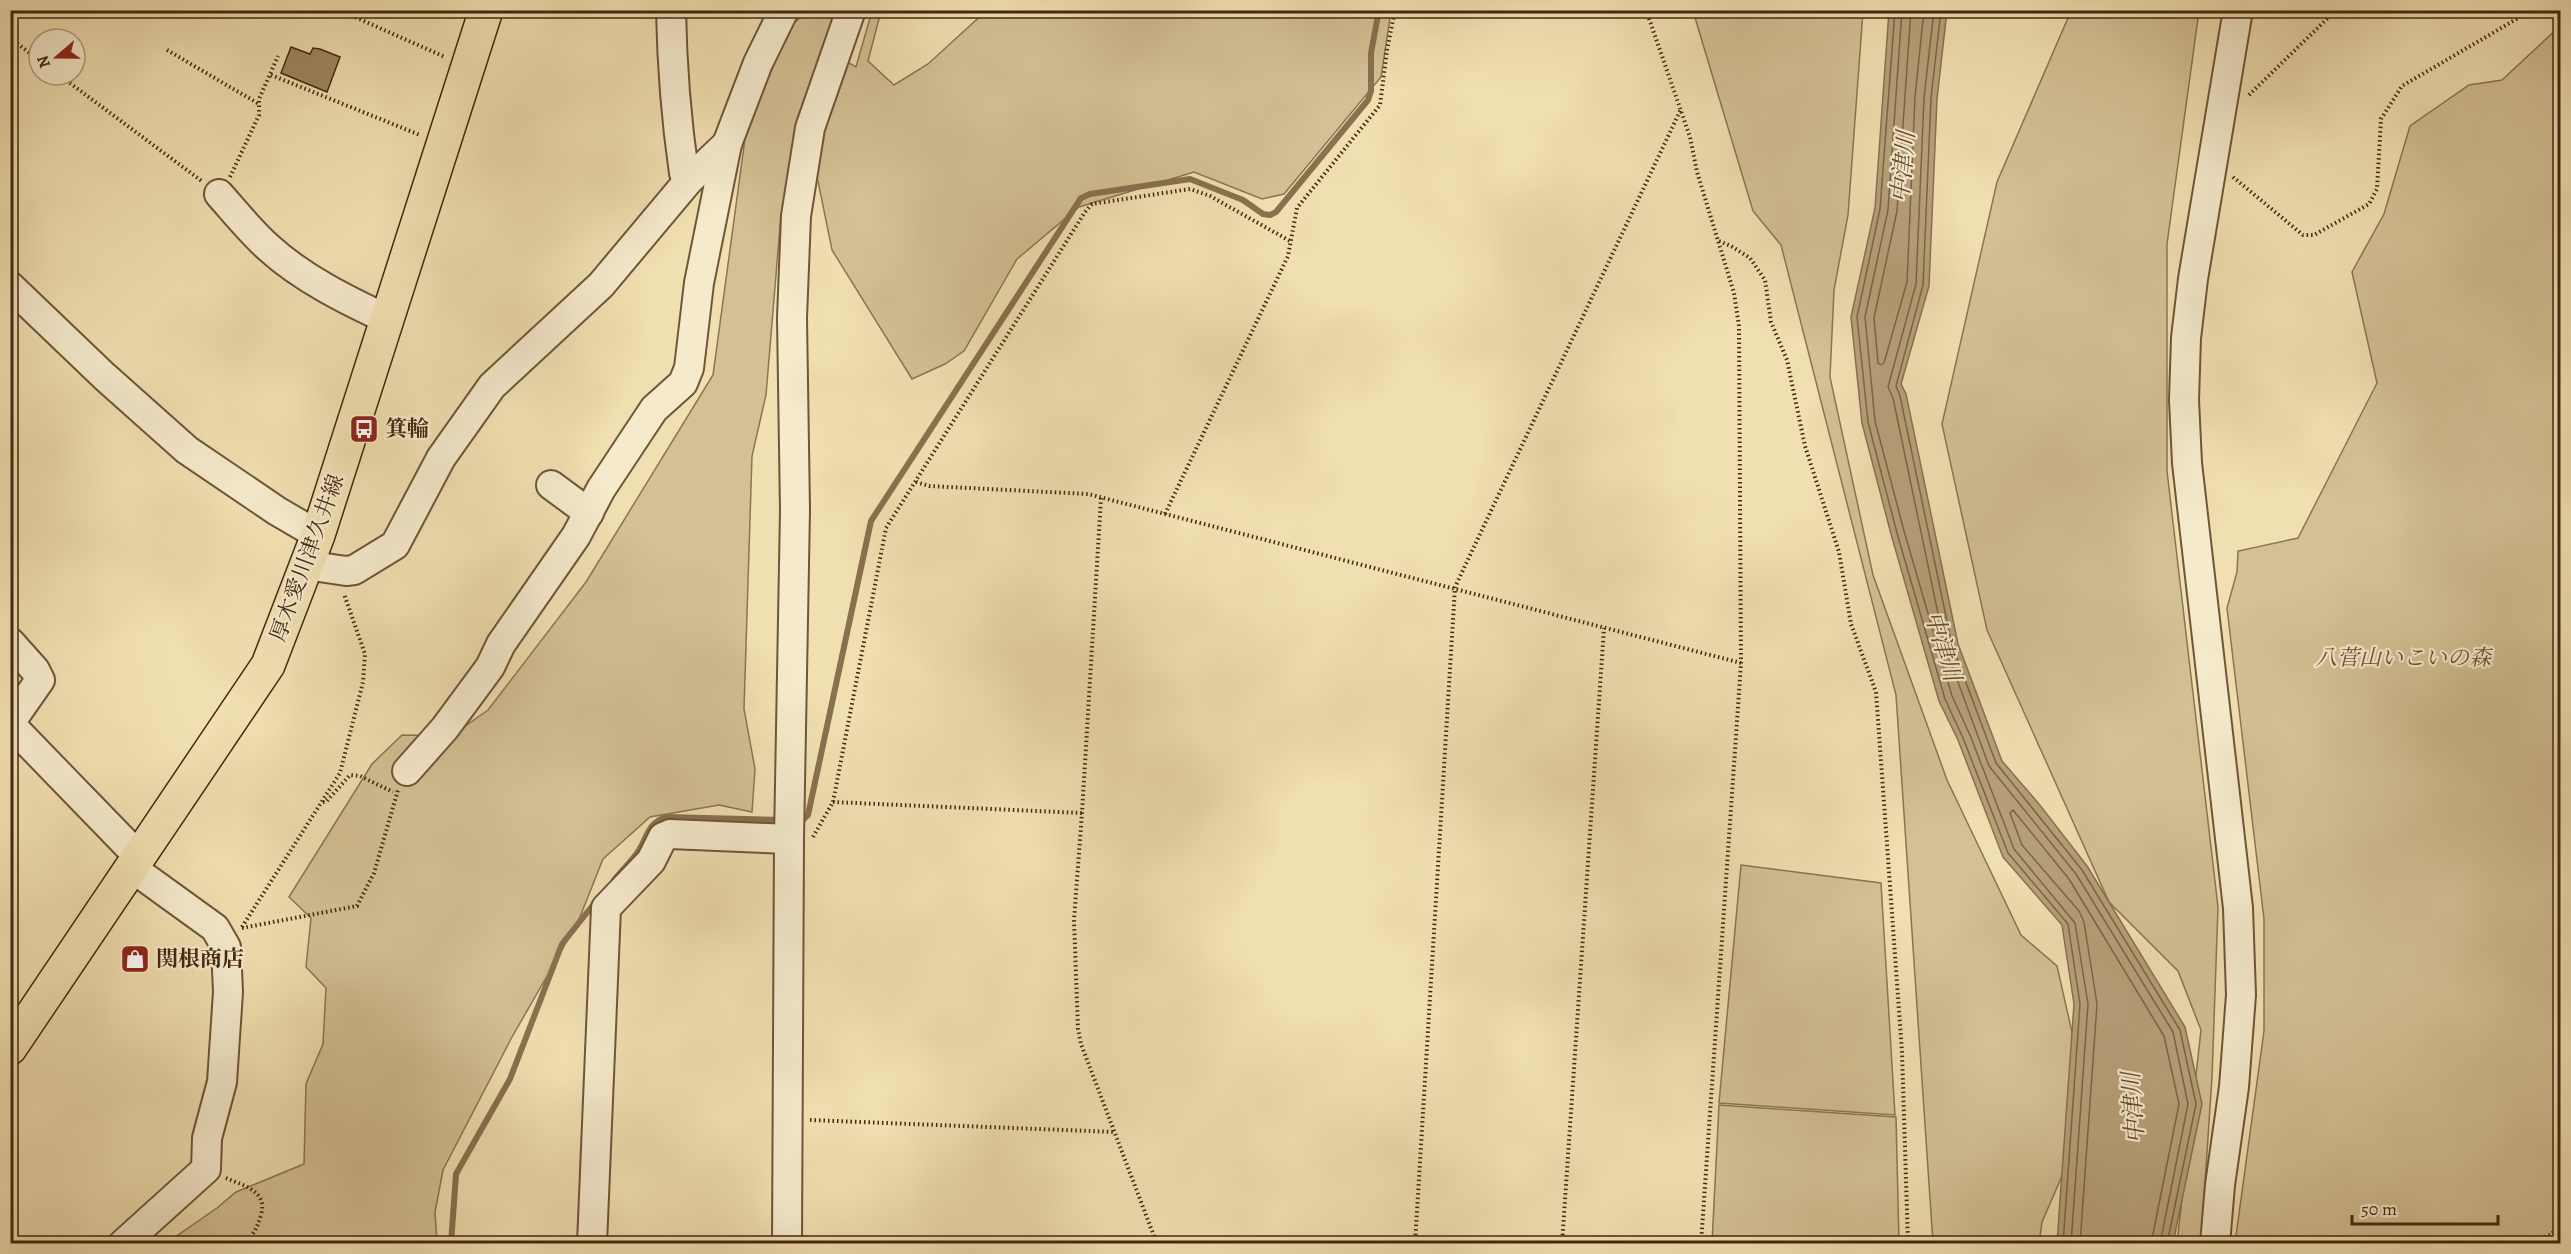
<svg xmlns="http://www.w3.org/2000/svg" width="2571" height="1254" viewBox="0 0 2571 1254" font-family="Alegreya,'Noto Serif JP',serif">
	<rect width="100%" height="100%" fill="#f0dfb1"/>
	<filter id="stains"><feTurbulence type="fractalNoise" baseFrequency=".00333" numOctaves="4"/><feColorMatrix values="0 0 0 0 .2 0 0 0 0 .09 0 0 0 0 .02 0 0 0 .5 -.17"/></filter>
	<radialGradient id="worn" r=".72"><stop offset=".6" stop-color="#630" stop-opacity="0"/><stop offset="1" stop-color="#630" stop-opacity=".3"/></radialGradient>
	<!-- green -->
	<g fill="#d3c095" stroke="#8c7452" stroke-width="1.5">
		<path d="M807 11H843L831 53 856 67 872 11H881L868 61 894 85 928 64 986 11H1391L1381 77 1284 194 1262 199 1194 172 1079 207 1017 259 964 351 945 364 912 379 832 250 818 181 794 167 781 215 766 395 752 456 744 709 755 769 752 812 719 805 650 817 603 859 578 922 512 1037 443 1170 435 1212 437 1243 165 1244 217 1208 236 1192 304 1164 306 1084 323 1044 326 988 306 967 311 918 289 897 372 764 402 735 451 736 488 710 586 582 713 375 747 124 791 26Z"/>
		<path d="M1693 11H1863L1848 215 1834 290 1830 377 1873 575 1947 780 2021 935 2057 966 2090 1112 2042 1222 2039 1243H1933L1896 695 1781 245 1753 211Z"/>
		<path d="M2071 11H2199L2167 244V471L2218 907 2212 1077 2201 1243H2177L2201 1030 2178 971 2109 902 1987 630 1942 424 1997 182Z"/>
		<path d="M2560 26V1243H2235L2264 1031V919L2227 608 2237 572 2238 551 2298 538 2377 383 2352 272 2384 214 2410 126 2469 85 2502 80Z"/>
		<path d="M1741 865 1881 883 1895 1115 1719 1103Z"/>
		<path d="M1719 1105 1896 1117 1899 1243H1712Z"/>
	</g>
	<!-- water -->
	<path fill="#b6a07a" stroke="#89704f" stroke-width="1.5" d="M1889 11H1947L1937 99 1929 286 1901 384 1906 394 1958 644 2002 761 2039 804 2087 866 2185 1027 2202 1104 2173 1243H2057L2074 1004 2062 925 2003 857 1958 740 1939 701 1891 534 1862 423 1851 317 1875 208Z"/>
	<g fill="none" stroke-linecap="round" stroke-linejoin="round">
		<!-- shore -->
		<g stroke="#7e6444" stroke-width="1.5">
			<path d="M1895 10 1880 209 1857 317 1868 422 1897 533 1945 699 1963 738 2008 853 2068 924 2080 1004 2063 1244"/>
			<path d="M1902 10 1888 210 1865 317 1875 421 1904 531 1952 696 1970 735 2014 849 2075 923 2088 1004 2071 1244"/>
			<path d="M1911 10 1897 211 1874 318 1878 363 1881 365 1884 363 1907 282 1915 97 1924 10"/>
			<path d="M1934 10 1924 98 1916 284 1888 387 1893 398 1945 647 1989 766 2076 874 2173 1032 2188 1104 2160 1244"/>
			<path d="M1941 10 1931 98 1923 285 1896 386 1900 396 1952 645 1996 763 2082 870 2180 1030 2196 1104 2167 1244"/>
			<path d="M2080 1244 2097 1004 2084 922 2079 911 2022 845 2010 813 2013 810 2069 879 2164 1036 2179 1104 2151 1244"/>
		</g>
		<!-- stream -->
		<g stroke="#89704f" stroke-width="6">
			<path d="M797 820H803L808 815 871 521 1081 198 1090 194 1190 179 1243 200 1263 214 1270 215 1276 212 1368 100 1371 91V53L1379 10"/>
			<path d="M614 880C622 870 632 861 639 850 648 835 648 823 666 817L781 820"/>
			<path d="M451 1244 456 1174 510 1079 562 944 597 900"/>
		</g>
	</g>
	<!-- building -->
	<path fill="#9e8763" stroke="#45270f" stroke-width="1.5" d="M291 47 310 54 313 48 320 49 340 57 327 92 281 73Z"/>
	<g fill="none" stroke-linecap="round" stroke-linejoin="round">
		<!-- minor casing -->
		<g stroke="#705538" stroke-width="32">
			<g id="minor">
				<path d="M671 10C672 66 676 118 684 173L689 180"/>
				<path d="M219 194C235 212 251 232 269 248 302 278 346 300 387 319"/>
				<path d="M10 286 104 376 187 450 277 511 318 535"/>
				<path d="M551 485 589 513"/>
				<path d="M306 565 346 571 354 570 395 545 441 458 492 386 601 285 689 180 727 144 758 63 784 10"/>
				<path d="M10 642 35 670 40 680 10 723"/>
				<path d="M10 724 139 857"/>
				<path d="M407 771 445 728 490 667 501 644 576 536 601 489 654 409 683 383 689 368 699 283 727 144"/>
				<path d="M123 1244 206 1169 207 1138 222 1082 228 992 226 947 215 928 132 868"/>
				<path d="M592 1244 606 908 651 861 663 837 670 834 789 839"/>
				<path d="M787 1244 789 839 795 510 792 318 796 216 810 128 851 10"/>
				<path d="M2215 1244 2220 1185 2234 1087 2241 995 2238 908 2187 463 2184 400 2186 338 2193 279 2238 10"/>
			</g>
		</g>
		<!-- major casing -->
		<g stroke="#45270f" stroke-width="36">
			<path id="major" d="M10 1048 268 665 318 535 486 10"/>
		</g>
		<!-- path -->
		<g stroke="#45270f" stroke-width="4" stroke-dasharray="1.5 3" stroke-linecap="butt">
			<path d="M339 10 445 57"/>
			<path d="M1646 10 1690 137 1697 172 1734 293 1739 326 1741 663 1701 1244"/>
			<path d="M10 38 39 60"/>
			<path d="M167 50 259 104"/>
			<path d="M59 75 203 182"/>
			<path d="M271 75 420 135"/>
			<path d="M2249 95 2336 10"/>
			<path d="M230 177 259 115V99L278 56"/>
			<path d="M2233 177 2303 235H2314L2369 204 2377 189 2381 119 2402 86 2532 10"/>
			<path d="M1719 241 1731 246 1750 258 1765 280 1771 322 1787 360 1805 446 1839 552 1851 624 1876 692 1902 1052 1908 1244"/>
			<path d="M916 482 929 486 1088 494 1741 663"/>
			<path d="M1101 498 1082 813 1074 920 1078 1029 1081 1044 1157 1244"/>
			<path d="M1165 514 1288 256 1297 208 1380 105 1387 50 1395 10"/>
			<path d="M323 802H326L350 775 360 776 393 792"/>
			<path d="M833 802 1082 813"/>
			<path d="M813 837 833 802 886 528 1085 212 1092 204 1190 189 1210 196 1290 241"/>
			<path d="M242 927 340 773 363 682 365 654 344 594"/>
			<path d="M242 928 357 906 374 873 398 790"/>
			<path d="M810 1120 1115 1132"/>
			<path d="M226 1178C244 1186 268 1191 261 1215 257 1228 254 1234 244 1244"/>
			<path d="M1415 1244 1455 587 1681 109"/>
			<path d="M1562 1244 1604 628"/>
			<path d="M2528 1244 2552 1234 2560 1222"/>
		</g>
		<!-- minor -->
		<use href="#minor" stroke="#f5eacc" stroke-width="28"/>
		<!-- major -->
		<use href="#major" stroke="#f0dfb1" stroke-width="33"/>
	</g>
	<!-- icons -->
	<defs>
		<g id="bus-square" transform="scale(1.5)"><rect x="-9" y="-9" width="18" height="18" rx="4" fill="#8f2418" stroke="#f5eacc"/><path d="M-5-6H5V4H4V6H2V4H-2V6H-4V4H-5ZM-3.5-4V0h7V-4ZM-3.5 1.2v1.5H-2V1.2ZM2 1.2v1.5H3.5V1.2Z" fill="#fff"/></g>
		<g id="shop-square" transform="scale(1.5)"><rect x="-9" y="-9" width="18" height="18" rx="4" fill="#8f2418" stroke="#f5eacc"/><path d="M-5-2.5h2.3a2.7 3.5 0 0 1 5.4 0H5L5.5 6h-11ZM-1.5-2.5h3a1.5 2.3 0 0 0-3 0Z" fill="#fff"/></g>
	</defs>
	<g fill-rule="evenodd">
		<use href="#bus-square" x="364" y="429"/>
		<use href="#shop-square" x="135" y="959"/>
	</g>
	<g text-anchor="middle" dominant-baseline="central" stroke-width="4.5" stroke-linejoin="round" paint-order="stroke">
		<!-- poi labels -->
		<g font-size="22" font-weight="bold" fill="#45270f" stroke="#f5eacc" text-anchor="start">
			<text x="385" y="429">箕輪</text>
			<text x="156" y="959">関根商店</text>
		</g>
		<!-- street labels -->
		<g font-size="22" fill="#45270f" stroke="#f5eacc">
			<text transform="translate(307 558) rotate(-70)">厚木愛川津久井線</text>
		</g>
		<!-- park labels -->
		<g font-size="22" font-style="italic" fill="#684d30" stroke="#f5eacc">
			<text x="2403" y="658">八菅山いこいの森</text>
		</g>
		<!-- water labels -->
		<g font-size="24" font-style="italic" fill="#674b2f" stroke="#f5eacc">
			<text transform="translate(1903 167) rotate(-85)">中津川</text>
			<text transform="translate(1943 646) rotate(73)">中津川</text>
			<text transform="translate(2133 1108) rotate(-94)">中津川</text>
		</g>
	</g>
	<!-- margin -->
	<rect width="2571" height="1254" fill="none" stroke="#f0dfb1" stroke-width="36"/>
	<rect x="12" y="12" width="2547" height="1230" fill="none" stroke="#45270f" stroke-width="3"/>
	<rect x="18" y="18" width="2535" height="1218" fill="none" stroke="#45270f" stroke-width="1.5"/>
	<!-- north arrow -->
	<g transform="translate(57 57) rotate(250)"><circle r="28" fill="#f5eacc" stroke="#af9c80" stroke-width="1.5"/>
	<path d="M0-4.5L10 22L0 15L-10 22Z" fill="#8f2418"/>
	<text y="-9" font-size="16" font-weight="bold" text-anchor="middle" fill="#45270f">N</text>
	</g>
	<!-- scale -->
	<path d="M2352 1215v9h146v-9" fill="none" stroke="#45270f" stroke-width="3"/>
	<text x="2361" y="1215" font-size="18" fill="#45270f" stroke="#f5eacc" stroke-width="4.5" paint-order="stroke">50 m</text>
	<rect width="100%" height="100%" filter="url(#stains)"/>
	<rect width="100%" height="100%" fill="url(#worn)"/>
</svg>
